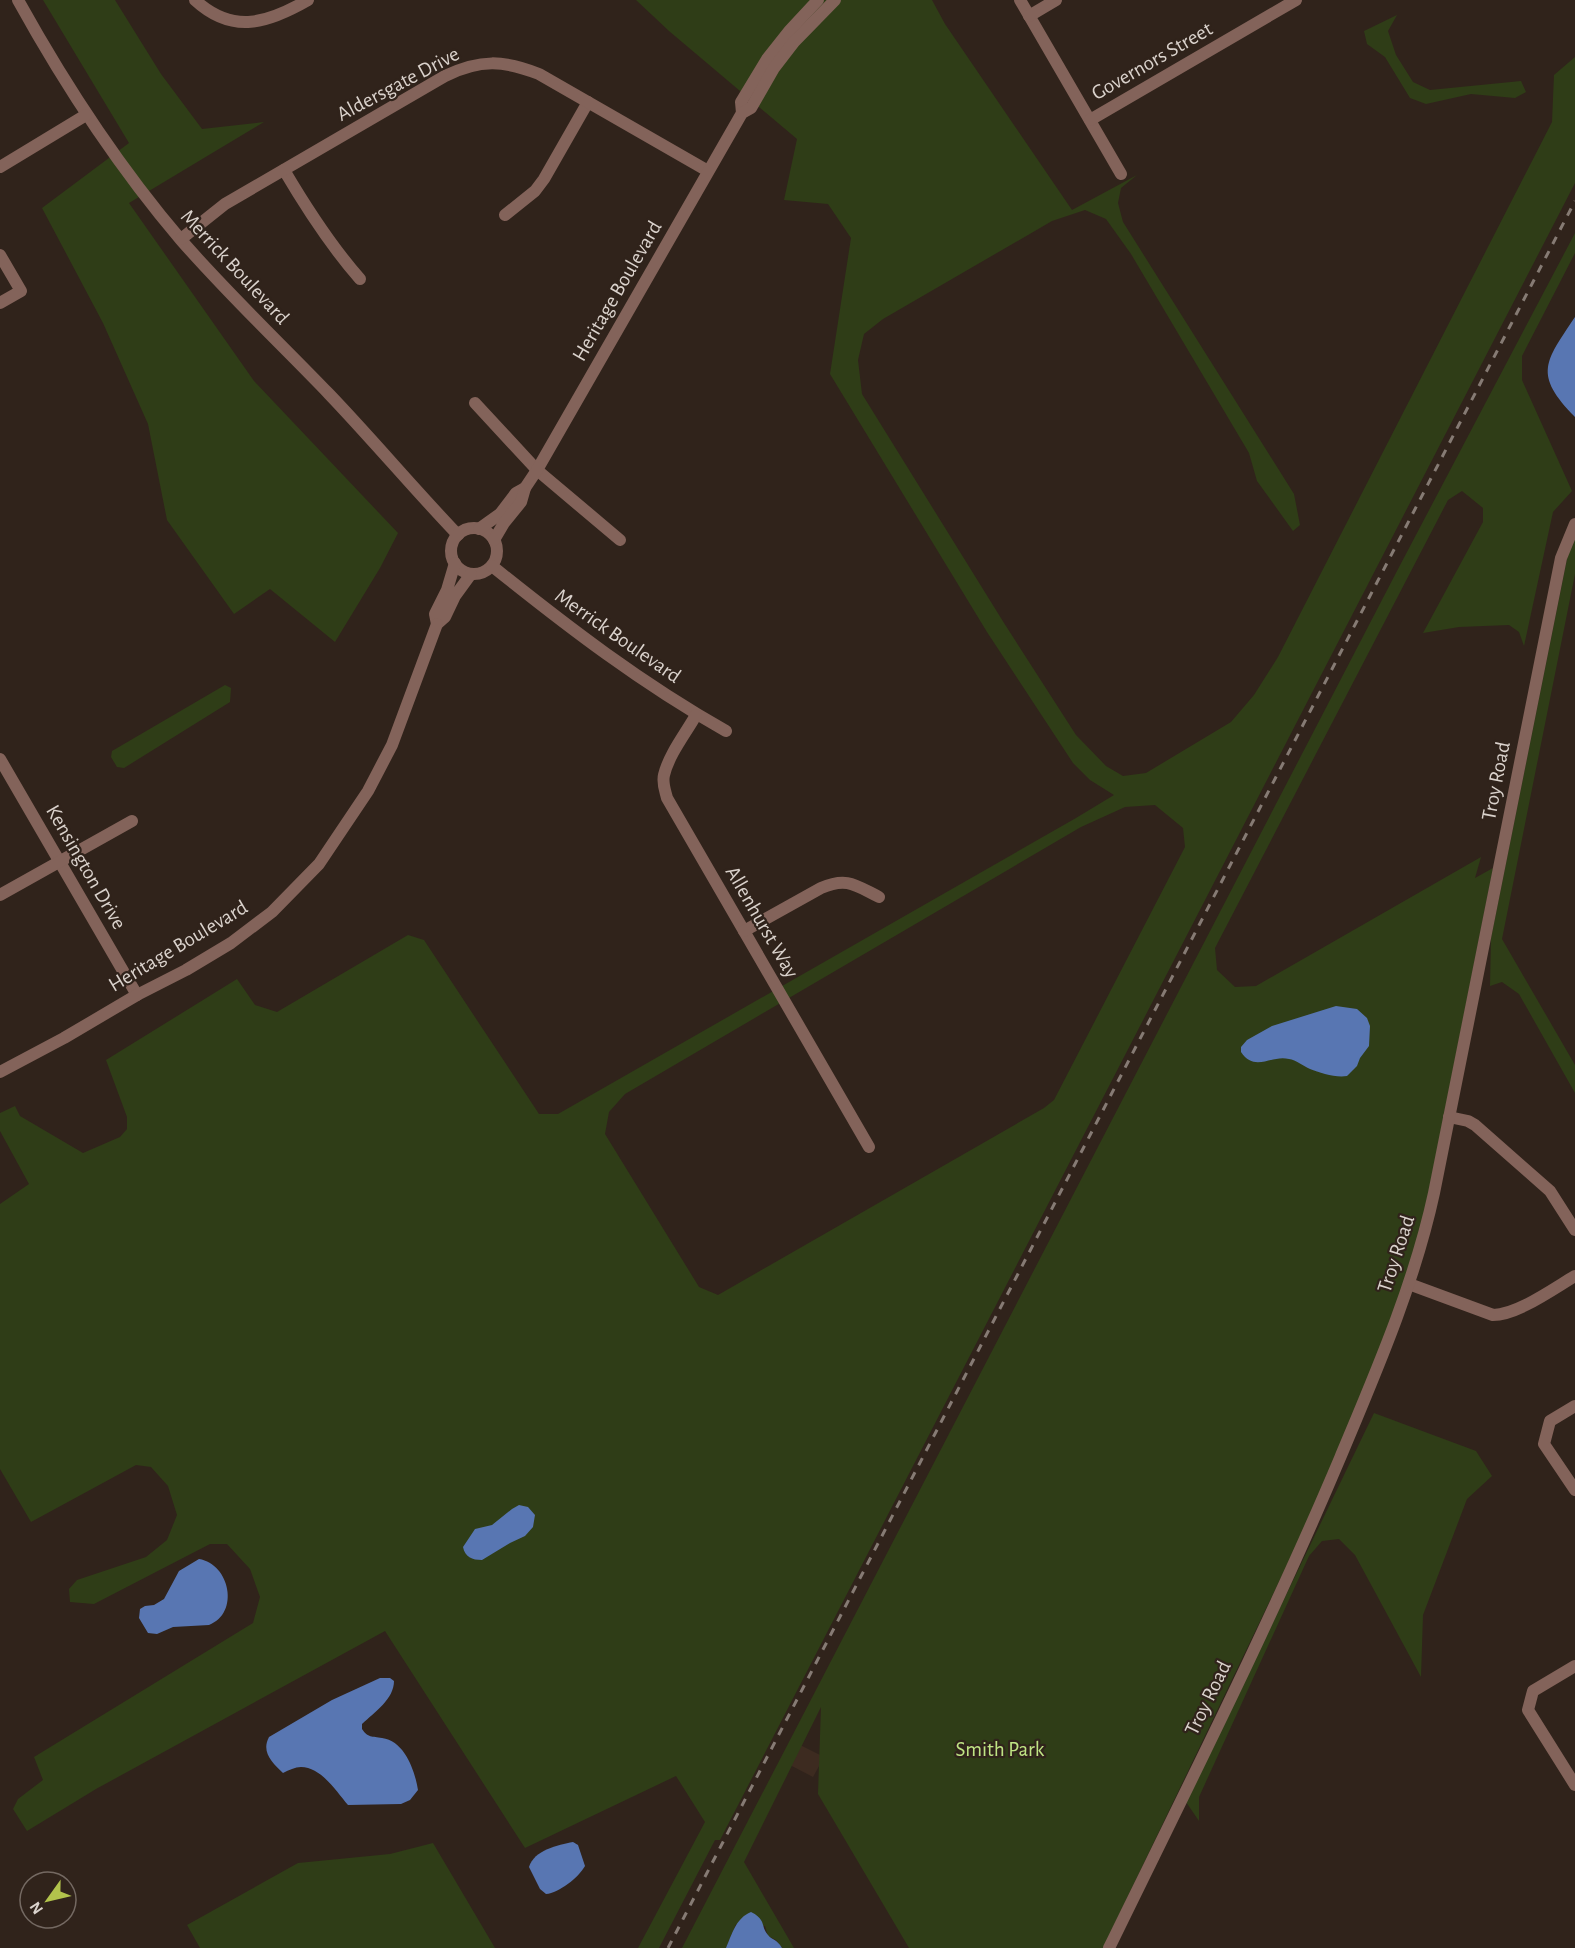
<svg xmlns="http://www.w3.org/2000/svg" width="1575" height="1948" viewBox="0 0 1575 1948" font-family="'Alegreya Sans',sans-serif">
	<rect width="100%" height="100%" fill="#30231b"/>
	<!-- built -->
	<path fill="#3d2b20" d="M800 1745 824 1757 813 1777 790 1765Z"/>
	<!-- green -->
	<g fill="#2f3d17" fill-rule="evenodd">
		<path d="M43 0H115L161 74 202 129 264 122 129 203 254 381 398 533 380 568 335 642 270 589 234 614 167 520 148 424 103 323 42 208 129 143Z"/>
		<path d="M636 0H932L945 24 1072 210 1137 175 1121 188 1118 203 1123 222 1294 494 1300 525 1293 531 1257 481 1249 453 1131 254 1106 219 1085 210 1052 221 883 319 864 334 858 360 862 394 1004 623 1076 735 1106 766 1123 776 1146 773 1231 722 1254 695 1278 657 1552 122 1554 75 1575 57V183L720 1840H715L659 1948H638L705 1822 676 1776 525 1848 385 1631 96 1789 27 1831 13 1809 18 1799 43 1780 34 1757 253 1623 260 1597 250 1569 227 1544H210L94 1604 70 1602 69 1589 77 1580 146 1557 167 1540 177 1515 168 1486 151 1467 136 1465 31 1522 0 1469V1204L29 1184 0 1131V1113L15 1106 20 1116 83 1153 120 1137 127 1129V1117L106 1060 237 979 255 1005 277 1012 408 935 424 940 539 1114H558L1076 818 1114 795 1090 780 1073 763 987 632 830 374 851 238 828 204 784 200 797 139 669 31ZM1155 805 1183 828 1185 847 1054 1100 1044 1108 718 1295 699 1287 605 1134 609 1112 625 1094 1081 827 1125 807Z"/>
		<path d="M1397 15 1388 31 1396 55 1413 82 1430 90 1521 81 1526 92 1515 98 1471 94 1426 104 1410 98 1385 57 1367 44 1364 31Z"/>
		<path d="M1575 233V253L1522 356V380L1572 491 1553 512 1524 646 1519 632 1509 625 1459 627 1423 633 1483 522V508L1462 491 1448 500 1215 948 1217 970 1235 987 1256 986 1481 857 1475 878 1493 868 1416 1256 1325 1486 1103 1948H909L818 1794 821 1707 744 1862 794 1948H782L776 1940 768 1936 765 1926 736 1924 726 1948H682L1397 571Z"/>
		<path d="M1575 536V574L1502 939 1575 1065V1093L1519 994 1502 982 1490 986 1491 938 1569 549Z"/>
		<path d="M225 685 231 688 230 702 124 768 117 767 111 757 112 751Z"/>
		<path d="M1374 1413 1476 1451 1492 1476 1467 1499 1423 1615 1421 1677 1355 1555 1339 1539 1322 1541 1309 1556 1199 1797V1821L1186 1802Z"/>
		<path d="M433 1843 495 1948H200L187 1925 298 1863 390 1854Z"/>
	</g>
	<!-- water -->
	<g fill="#5876b2">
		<path d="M1575 317V417C1533 374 1545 362 1575 317Z"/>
		<path d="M1336 1006 1357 1009 1367 1018 1370 1026 1369 1046 1360 1058 1357 1066 1347 1076C1336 1078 1320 1073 1310 1069 1303 1066 1296 1060 1289 1059 1272 1054 1255 1073 1241 1052V1047L1247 1040 1272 1026Z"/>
		<path d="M519 1505 528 1507 535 1515 533 1527 525 1536 510 1543 482 1560C472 1560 465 1557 463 1547L475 1529 492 1525 512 1509Z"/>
		<path d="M199 1559C230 1564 240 1613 209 1625L173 1627 157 1634 148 1633 139 1618 140 1609 145 1606 154 1605 164 1599 179 1571Z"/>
		<path d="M380 1678H390L394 1681C394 1699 375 1712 362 1724V1729C368 1738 372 1736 382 1738 405 1741 415 1771 418 1790L410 1800 401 1804 348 1805C336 1791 321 1767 301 1767 295 1767 289 1770 283 1773 272 1763 261 1752 269 1737L332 1700Z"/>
		<path d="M573 1842 578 1845 585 1866C579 1877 559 1893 546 1894L540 1889 529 1867C534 1850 558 1845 573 1842Z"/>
		<path d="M751 1912C767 1920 760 1926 768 1935 772 1940 777 1939 782 1948H726C732 1934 736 1918 751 1912Z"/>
	</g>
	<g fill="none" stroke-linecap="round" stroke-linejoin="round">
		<!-- minor -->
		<g stroke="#83635a" stroke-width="12">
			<path d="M18 0C65 85 118 166 181 240 228 294 280 343 329 394 373 440 414 489 458 535"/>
			<path d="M195 0C233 35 268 23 308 0"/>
			<path d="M1020 0 1121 174"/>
			<path d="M1029 16 1056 0"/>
			<path d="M742 113 741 102 767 59 790 30 818 0"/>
			<path d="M1090 120 1296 0"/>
			<path d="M0 167 86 115"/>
			<path d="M284 170C307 209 330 245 360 279"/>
			<path d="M505 215 535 191 544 179 588 102"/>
			<path d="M181 239 225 204 445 76C480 59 504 60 539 74L708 171"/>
			<path d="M0 255 21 291 0 303"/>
			<path d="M475 403 537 470 620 540"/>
			<circle cx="474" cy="551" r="23"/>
			<path d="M479 529 500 514 516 493 525 488"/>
			<path d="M494 540 504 523 521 502 525 488 537 470 742 113 751 108 774 68 794 42 835 0"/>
			<path d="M455 563 447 590 435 614 437 624 445 617 455 596 471 574"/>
			<path d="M492 566C568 627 641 683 726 731"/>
			<path d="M696 715C686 733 669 754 664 775 662 783 665 790 667 798L869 1147"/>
			<path d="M0 759 137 995"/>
			<path d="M0 895 132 821"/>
			<path d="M744 931 821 888C847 877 855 885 879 897"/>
			<path d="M0 1072 64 1038 137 995 186 970 231 943 272 912 319 864 368 791 392 745 437 624"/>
			<path d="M1449 1117 1468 1121 1475 1125 1550 1191 1575 1230"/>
			<path d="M1409 1284 1493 1315C1517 1315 1553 1289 1575 1276"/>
			<path d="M1575 1406 1550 1421 1544 1444 1575 1490"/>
			<path d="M1575 1666 1533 1691 1528 1710 1575 1785"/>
			<path d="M1109 1948C1188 1786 1270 1624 1340 1458 1376 1372 1414 1285 1434 1193L1561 558 1575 524"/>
		</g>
		<!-- rail -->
		<path stroke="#867b74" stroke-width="3" stroke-dasharray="8 8" stroke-linecap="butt" d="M668 1948 1575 201"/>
	</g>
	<g text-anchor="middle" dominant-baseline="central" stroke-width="4.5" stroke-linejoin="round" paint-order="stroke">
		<!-- street labels -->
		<g font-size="21" fill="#dad2cc" stroke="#30231b">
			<text transform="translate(1152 61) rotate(-30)">Governors Street</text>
			<text transform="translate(398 84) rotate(-28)">Aldersgate Drive</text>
			<text transform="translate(235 267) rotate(47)">Merrick Boulevard</text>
			<text transform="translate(617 291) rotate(-60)">Heritage Boulevard</text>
			<text transform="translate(618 636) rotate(35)">Merrick Boulevard</text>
			<text transform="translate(1496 781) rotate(-79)">Troy Road</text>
			<text transform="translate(86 867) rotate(60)">Kensington Drive</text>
			<text transform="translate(762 922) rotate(60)">Allenhurst Way</text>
			<text transform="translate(178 946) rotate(-31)">Heritage Boulevard</text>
			<text transform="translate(1396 1254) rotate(-72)">Troy Road</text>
			<text transform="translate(1208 1698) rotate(-64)">Troy Road</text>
		</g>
		<!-- park labels -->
		<g font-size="21" fill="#bfe484" stroke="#30231b">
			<text x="1000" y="1749">Smith Park</text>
		</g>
	</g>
	<!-- north arrow -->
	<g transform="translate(48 1900) rotate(236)"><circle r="28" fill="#30231b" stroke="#746962" stroke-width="1.5"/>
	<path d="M0-4.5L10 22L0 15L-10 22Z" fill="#b2c34c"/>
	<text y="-9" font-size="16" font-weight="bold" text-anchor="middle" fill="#dad2cc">N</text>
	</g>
</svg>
